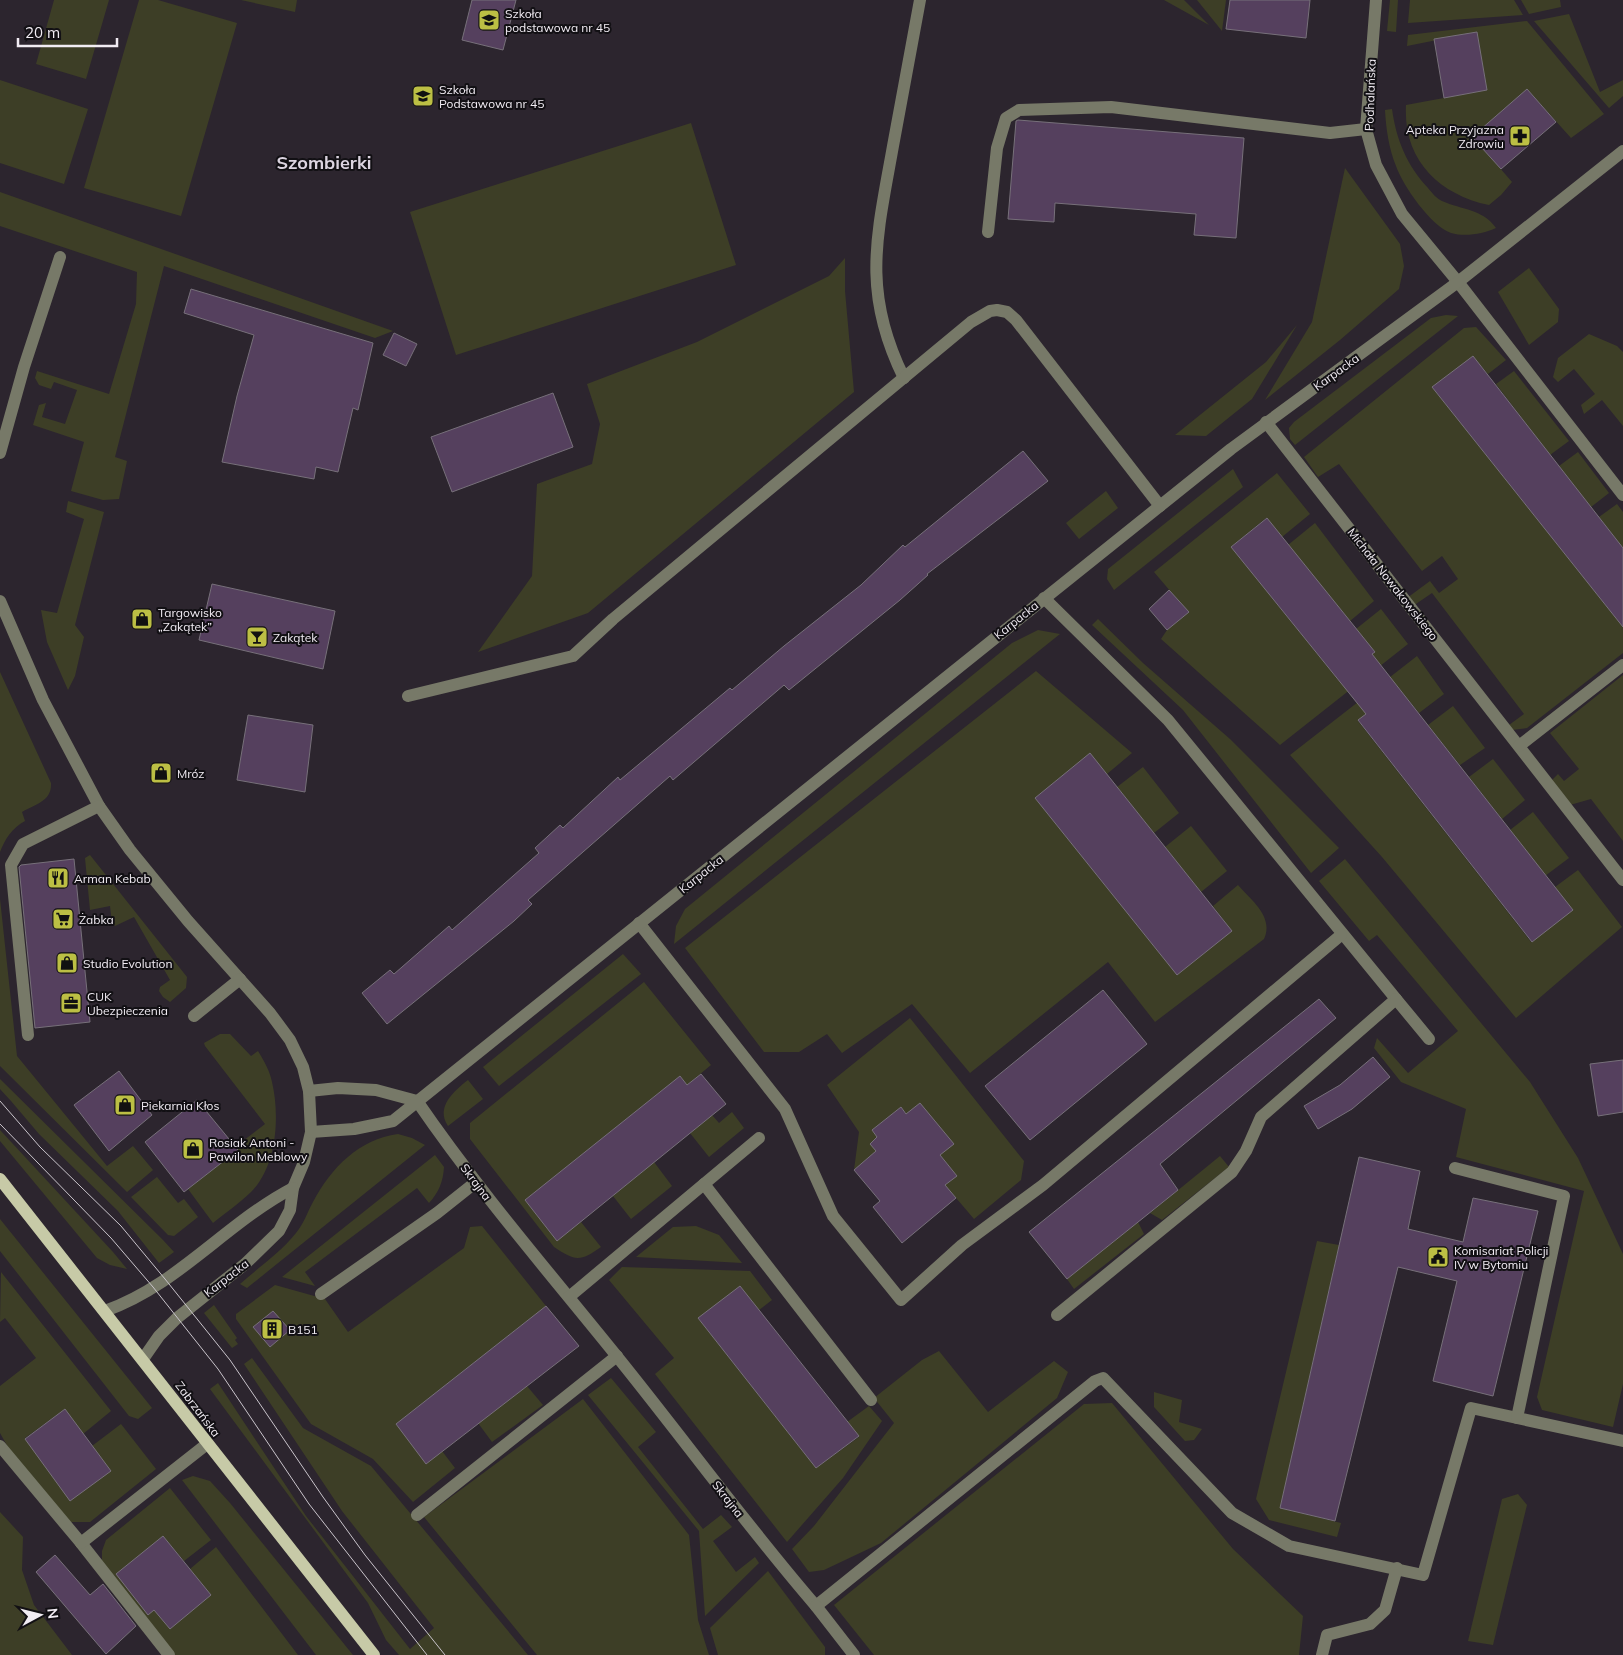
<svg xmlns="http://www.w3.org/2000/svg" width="1623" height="1655" viewBox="0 0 1623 1655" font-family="Mulish,sans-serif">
	<rect width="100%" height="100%" fill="#2c252e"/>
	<!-- green -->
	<g fill="#3d3e26">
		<path d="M54 0H109L86 79 36 64Z"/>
		<path d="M139 0H158L237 23 181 216 84 188Z"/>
		<path d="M241 0H297L295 12Z"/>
		<path d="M1164 0H1184L1209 25Z"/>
		<path d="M1197 0H1226L1222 31Z"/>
		<path d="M1390 0H1398L1396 32 1387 31Z"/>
		<path d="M1410 0H1514L1523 15 1408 23Z"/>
		<path d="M1521 0H1560L1561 7 1529 14Z"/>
		<path d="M1569 14 1600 92 1623 80V96L1609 108 1534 21Z"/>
		<path d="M1527 21 1604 114 1571 138 1527 89 1473 137 1512 182 1501 195 1489 205C1438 194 1403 159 1406 105L1487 90 1477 32 1407 46 1408 35Z"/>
		<path d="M0 80 88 109 64 184 0 163Z"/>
		<path d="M1392 109C1396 139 1407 166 1428 188 1432 193 1437 199 1442 201 1462 210 1483 209 1496 228 1483 234 1465 237 1451 233 1431 226 1403 186 1396 166 1389 149 1386 129 1385 110Z"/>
		<path d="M691 123 736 265 456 355 410 212Z"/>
		<path d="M1345 168 1400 244 1404 266 1399 289 1340 340 1265 400 1312 322Z"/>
		<path d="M0 192 393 331 375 338 164 266 115 457 127 461 119 499 103 500 71 491 84 442 33 425 39 405 46 403 42 417 65 424 77 390 54 382 51 389 39 385 35 378 37 371 109 394 136 304 137 272 0 226Z"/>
		<path d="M845 258V291L854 392 588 613 478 652 532 576 537 484 592 464 600 424 587 384 697 342 829 276Z"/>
		<path d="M1529 268 1559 309 1558 322 1529 345 1498 292Z"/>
		<path d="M1446 315 1458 316 1295 445 1290 439 1289 428 1294 422 1431 318Z"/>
		<path d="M1297 325 1252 399 1206 436 1175 435 1266 362Z"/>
		<path d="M1476 327 1506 360 1488 374 1473 357 1432 387 1623 627V653L1527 728 1512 730 1509 725 1524 714 1432 593 1413 606 1407 598 1430 581 1439 593 1458 579 1442 556 1422 571 1339 464 1318 477 1304 457 1464 328Z"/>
		<path d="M1589 334 1617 346 1623 352V426L1602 400 1584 414 1581 405 1595 394 1574 369 1558 382 1553 377 1558 358Z"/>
		<path d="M1514 371 1569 441 1550 455 1496 384Z"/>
		<path d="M1578 452 1609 493 1591 507 1559 466Z"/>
		<path d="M1233 469 1243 487 1114 590 1107 579 1108 569Z"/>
		<path d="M1277 473 1310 514 1282 537 1266 518 1231 547 1339 681 1375 652 1356 629 1381 609 1408 644 1280 745 1161 639 1167 630 1188 612 1154 572Z"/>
		<path d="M1106 491 1118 508 1079 539 1066 523Z"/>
		<path d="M68 501 104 512 75 625 84 637 75 676 68 690 47 642 41 610 57 613 84 519 66 512Z"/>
		<path d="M1617 504 1623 512V548L1599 517Z"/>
		<path d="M1315 523 1374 601 1350 621 1288 545Z"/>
		<path d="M1098 619 1143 663 1230 739 1339 848 1311 873 1183 710 1092 625Z"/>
		<path d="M1038 630 1060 634 674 944 676 926 685 909 1012 643Z"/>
		<path d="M1417 656 1444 694 1419 713 1399 688 1358 721 1531 942 1555 887 1578 870 1622 927 1516 1018 1382 857 1290 755Z"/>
		<path d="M1036 671 1132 753 1107 774 1090 754 1035 798 1177 975 1232 931 1213 906 1238 885C1252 901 1274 917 1264 939L1155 1022 1108 962 970 1073 912 1004 842 1053 827 1034 799 1052H764L685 948Z"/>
		<path d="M0 672 51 783C52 801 36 804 22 812L25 821C12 828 5 839 0 852Z"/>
		<path d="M1623 675V841L1591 799 1570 805 1551 781 1558 774 1564 781 1579 769 1550 733Z"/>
		<path d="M1453 706 1485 748 1460 765 1428 725Z"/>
		<path d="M1493 759 1525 800 1502 819 1469 777Z"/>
		<path d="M1143 767 1179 813 1154 833 1117 787Z"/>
		<path d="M1533 812 1569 858 1545 876 1510 830Z"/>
		<path d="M1191 826 1227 871 1201 892 1165 847Z"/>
		<path d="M90 855 187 977 186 988 170 1002 163 997 159 991 160 987 170 980 134 917 115 926 112 923 110 906 90 910 85 858Z"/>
		<path d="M1345 859 1530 1082 1578 1158 1623 1254V1384L1613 1427 1542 1410 1537 1397 1584 1191 1456 1157 1466 1109 1401 1082 1374 1048 1377 1038 1408 1073 1458 1031 1377 935 1369 941 1319 881Z"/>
		<path d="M0 899 17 1056 107 1166 133 1146 153 1170 127 1192 0 1066Z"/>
		<path d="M623 954 641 974 499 1086 483 1067Z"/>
		<path d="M644 982 711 1065 687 1085 680 1076 525 1200 557 1241 581 1222 601 1247C580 1262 575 1261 554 1247L470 1139V1123Z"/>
		<path d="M910 1018 1024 1161 1021 1180 974 1219 945 1185 957 1176 901 1107 872 1130 877 1137 876 1151 854 1170 859 1132 827 1085Z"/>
		<path d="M220 1034H230L251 1056 258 1051C264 1061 270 1071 272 1082 280 1116 277 1166 251 1192 240 1203 225 1213 213 1223L188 1189 237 1151 235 1147 265 1124 205 1046 204 1043Z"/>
		<path d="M0 1079 163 1240 174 1252 159 1263 118 1211 39 1134 11 1101 0 1089Z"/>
		<path d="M468 1080 483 1099 448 1126C435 1107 454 1091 468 1080Z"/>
		<path d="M732 1112 744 1128 709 1157 690 1133 712 1115 719 1123Z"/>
		<path d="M0 1130 113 1252 127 1269 110 1265 97 1258 0 1141Z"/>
		<path d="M398 1134 412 1138 425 1145 247 1288 240 1284C259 1267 281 1252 296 1233 304 1223 307 1213 313 1202 331 1168 359 1139 398 1134Z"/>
		<path d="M435 1155 444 1167C443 1182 439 1192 429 1203L417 1188 305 1272 315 1286 282 1277Z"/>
		<path d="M1220 1156 1229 1167 1162 1220 1150 1213Z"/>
		<path d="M654 1162 672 1186 631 1219 613 1196Z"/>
		<path d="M157 1177 178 1203 184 1199 198 1217 174 1236 168 1235 131 1197Z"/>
		<path d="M0 1219 152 1408 138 1419 129 1416 0 1251Z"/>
		<path d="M1138 1222 1144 1234 1074 1289 1067 1279Z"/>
		<path d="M482 1226 546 1306 396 1424 426 1463 442 1451 455 1468 413 1502 373 1459 311 1424 236 1319V1314L275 1285 325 1299 348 1332 464 1248 470 1227Z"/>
		<path d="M696 1226 719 1235 742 1263 636 1257 673 1227Z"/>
		<path d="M1317 1241 1339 1245 1280 1508 1341 1523 1337 1537 1269 1520 1256 1499Z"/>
		<path d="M622 1267 750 1271 772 1300 759 1310 698 1318 816 1468 859 1437 847 1422 869 1406 882 1421 843 1478 787 1542 655 1374 674 1358 609 1280Z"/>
		<path d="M1 1272 111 1411 83 1434 65 1409 25 1438 70 1500 92 1446 121 1424 156 1469 90 1522H70L13 1456 0 1433V1386L36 1358 5 1318 0 1322Z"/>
		<path d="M214 1305 237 1338 235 1340 238 1344 232 1348 204 1313Z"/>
		<path d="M939 1351 988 1412 1054 1361 1068 1372 1057 1398 881 1543 824 1570 809 1572 792 1549 814 1526 894 1423 874 1398 922 1360Z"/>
		<path d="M252 1358 303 1428 371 1466 528 1655H399L386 1640 368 1603 210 1389 218 1383 306 1516 410 1649 434 1628 342 1511 244 1364Z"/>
		<path d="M611 1378 656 1432 638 1447 703 1529 721 1515 732 1527 713 1541 736 1572 755 1557 759 1563 705 1616 699 1531 588 1395Z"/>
		<path d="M527 1386 543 1405 492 1442 478 1423Z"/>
		<path d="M1154 1392 1182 1400 1179 1422 1202 1429 1194 1440 1185 1441 1154 1407Z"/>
		<path d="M583 1399 689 1535 698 1620 709 1655H537L424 1517Z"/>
		<path d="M1112 1403 1233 1549 1303 1616 1299 1655H874L834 1605 1084 1404Z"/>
		<path d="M193 1476 210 1481 230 1503 353 1655H316L182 1480Z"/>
		<path d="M170 1488 211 1540 184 1561 163 1536 122 1570 170 1629 211 1595 190 1569 216 1547 298 1655H174L102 1563V1551L106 1540Z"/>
		<path d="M1518 1494 1527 1505 1493 1645 1468 1641 1502 1499Z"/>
		<path d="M0 1512 23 1537 22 1570 34 1605 72 1655H0Z"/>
		<path d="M768 1571 825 1647V1655H718L710 1628Z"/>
	</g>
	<!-- building -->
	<g fill="#55405e" stroke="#77707a">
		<path d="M472 0H516L503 50 462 40Z"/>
		<path d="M1230 0H1310L1306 38 1226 29Z"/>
		<path d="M1477 32 1487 90 1444 98 1434 39Z"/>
		<path d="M1527 89 1556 122 1501 169 1472 137Z"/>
		<path d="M1018 120 1244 138 1236 238 1194 235 1196 214 1055 203 1054 222 1008 219 1016 121Z"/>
		<path d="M191 289 373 343 358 410 353 408 338 472 316 467 314 479 222 462 237 396 254 335 184 313Z"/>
		<path d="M394 333 417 344 406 366 383 355Z"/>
		<path d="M1473 356 1623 548V627L1432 387Z"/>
		<path d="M553 393 573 447 452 492 431 437Z"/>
		<path d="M1023 451 1048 481 927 574 928 575 900 600 789 690 784 685 673 780 670 776 528 900 532 904 514 921 387 1024 362 993 390 970 394 974 449 926 452 930 539 853 535 848 560 825 563 828 618 777 620 780 730 688 732 690 784 646 861 585 903 545 905 547Z"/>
		<path d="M1267 518 1375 652 1372 654 1573 910 1532 942 1358 720 1366 714 1231 547Z"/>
		<path d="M212 584 335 611 323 669 199 640Z"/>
		<path d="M1169 590 1189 612 1167 630 1149 609Z"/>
		<path d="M248 715 313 725 305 792 237 780Z"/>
		<path d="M1090 753 1232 931 1177 975 1035 798Z"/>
		<path d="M74 859 90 1022 35 1028 19 867 21 865Z"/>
		<path d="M1103 990 1147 1044 1030 1140 985 1086Z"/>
		<path d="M1319 999 1336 1018 1160 1164 1178 1190 1067 1279 1029 1232Z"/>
		<path d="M1373 1057 1390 1077 1352 1109 1318 1129 1304 1106 1340 1085Z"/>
		<path d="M1623 1060V1112L1598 1116 1590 1064Z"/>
		<path d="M119 1071 152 1115 109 1151 74 1105Z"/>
		<path d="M701 1074 726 1104 557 1241 525 1200 680 1076 687 1085Z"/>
		<path d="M197 1100 238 1150 184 1192 145 1142Z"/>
		<path d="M920 1103 954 1144 940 1155 957 1176 945 1185 956 1198 902 1243 873 1207 880 1201 854 1170 876 1151 870 1144 877 1137 872 1130 901 1107 906 1114Z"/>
		<path d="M1359 1157 1420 1171 1408 1229 1463 1242 1473 1198 1538 1211 1493 1396 1433 1381 1457 1281 1398 1267 1335 1521 1280 1508Z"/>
		<path d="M740 1286 859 1436 816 1468 698 1318Z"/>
		<path d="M546 1306 579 1346 426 1464 396 1424Z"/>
		<path d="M273 1311 290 1330 270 1347 253 1327Z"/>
		<path d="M65 1409 111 1471 70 1501 25 1439Z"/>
		<path d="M163 1536 211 1595 170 1629 154 1610 148 1615 116 1574Z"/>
		<path d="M55 1555 90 1595 103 1584 136 1626 106 1654 36 1572Z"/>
	</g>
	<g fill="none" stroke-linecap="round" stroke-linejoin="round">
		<!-- minor -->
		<g stroke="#777968" stroke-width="12">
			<path d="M1376 0 1366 129 1376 165 1402 214 1458 282 1623 495"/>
			<path d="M988 232 997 148 1006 118 1019 110 1111 107 1330 133 1366 129"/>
			<path d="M904 378C861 291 877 236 893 146 902 97 911 49 920 0"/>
			<path d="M1266 422 1623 880"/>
			<path d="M0 453 24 367 60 257"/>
			<path d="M1044 598 1168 720 1396 999 1261 1117 1246 1151 1232 1172 1057 1315"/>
			<path d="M0 601 43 700 99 806 130 850 188 921 270 1013 290 1040 303 1067 309 1091 311 1132 304 1162 293 1188 290 1210 279 1231 245 1264 177 1318 159 1336 143 1359"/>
			<path d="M408 696 573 656 613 619 971 322 990 311 997 310 1007 312 1016 320 1160 506"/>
			<path d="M1519 746 1623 665"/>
			<path d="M639 923 785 1109 833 1216 901 1300 962 1245 1043 1185 1341 935"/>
			<path d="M1396 999 1429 1039"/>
			<path d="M194 1016 240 979"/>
			<path d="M28 1035 11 865 23 844 99 806"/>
			<path d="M309 1091 338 1088 376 1090 417 1101"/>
			<path d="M417 1101C478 1190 548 1271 615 1354 683 1438 746 1525 816 1606L1095 1381 1103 1378 1232 1513 1289 1546 1423 1575 1471 1408 1623 1441"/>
			<path d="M311 1132 354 1129 393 1121 1231 449 1458 282 1623 151"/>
			<path d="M1455 1168 1564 1196 1517 1418"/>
			<path d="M704 1184 759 1138"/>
			<path d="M321 1294 437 1213 476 1182"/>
			<path d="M569 1297 704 1184 871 1400"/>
			<path d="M105 1311C177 1286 226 1223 293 1188"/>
			<path d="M0 1446 81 1543 169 1655"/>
			<path d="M417 1515 617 1356"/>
			<path d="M81 1543 207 1444"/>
			<path d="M816 1606 854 1655"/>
			<path d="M1322 1655 1327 1635 1370 1624 1385 1610 1397 1568"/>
		</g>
		<!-- major -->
		<path stroke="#c7caa7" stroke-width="12" d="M0 1179 374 1655"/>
		<!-- tram -->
		<g stroke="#c9c4cb" stroke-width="1">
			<path d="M0 1101 40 1147 121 1226 165 1279 230 1360 323 1497 365 1555 445 1655"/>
			<path d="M0 1124 111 1238 153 1287 218 1369 309 1504 427 1655"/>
		</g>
	</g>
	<!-- icons -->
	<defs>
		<g id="school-square" transform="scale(1.125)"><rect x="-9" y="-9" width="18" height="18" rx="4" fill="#bcbf44" stroke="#121014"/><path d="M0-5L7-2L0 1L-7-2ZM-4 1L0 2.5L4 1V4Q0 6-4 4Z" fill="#111"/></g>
		<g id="pharmacy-square" transform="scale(1.125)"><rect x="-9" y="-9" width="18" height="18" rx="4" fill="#bcbf44" stroke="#121014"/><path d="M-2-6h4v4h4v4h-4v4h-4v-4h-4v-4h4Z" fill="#111"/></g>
		<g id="shop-square" transform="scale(1.125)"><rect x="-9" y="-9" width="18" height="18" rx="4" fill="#bcbf44" stroke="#121014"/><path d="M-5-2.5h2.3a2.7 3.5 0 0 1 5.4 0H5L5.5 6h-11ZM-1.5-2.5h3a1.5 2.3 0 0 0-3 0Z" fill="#111"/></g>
		<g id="bar-square" transform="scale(1.125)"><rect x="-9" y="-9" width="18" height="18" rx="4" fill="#bcbf44" stroke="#121014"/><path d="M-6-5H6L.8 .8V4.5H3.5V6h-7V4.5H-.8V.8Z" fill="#111"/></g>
		<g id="restaurant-square" transform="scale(1.125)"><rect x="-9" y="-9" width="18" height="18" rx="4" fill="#bcbf44" stroke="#121014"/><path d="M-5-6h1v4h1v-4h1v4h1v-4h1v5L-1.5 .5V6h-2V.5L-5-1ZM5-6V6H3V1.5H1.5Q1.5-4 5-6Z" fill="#111"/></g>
		<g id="supermarket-square" transform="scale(1.125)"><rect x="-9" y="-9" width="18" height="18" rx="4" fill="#bcbf44" stroke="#121014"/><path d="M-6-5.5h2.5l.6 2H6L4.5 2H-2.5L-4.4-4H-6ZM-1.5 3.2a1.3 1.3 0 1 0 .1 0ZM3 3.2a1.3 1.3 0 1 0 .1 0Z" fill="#111"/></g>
		<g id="office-square" transform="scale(1.125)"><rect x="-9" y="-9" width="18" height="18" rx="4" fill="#bcbf44" stroke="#121014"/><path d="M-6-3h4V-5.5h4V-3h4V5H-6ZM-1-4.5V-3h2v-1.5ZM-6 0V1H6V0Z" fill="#111"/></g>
		<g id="civic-square" transform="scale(1.125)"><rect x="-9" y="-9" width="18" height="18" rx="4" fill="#bcbf44" stroke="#121014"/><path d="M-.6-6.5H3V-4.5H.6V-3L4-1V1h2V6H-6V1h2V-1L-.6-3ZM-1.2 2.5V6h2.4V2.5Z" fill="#111"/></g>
		<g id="building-square" transform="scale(1.125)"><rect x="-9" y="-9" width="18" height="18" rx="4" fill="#bcbf44" stroke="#121014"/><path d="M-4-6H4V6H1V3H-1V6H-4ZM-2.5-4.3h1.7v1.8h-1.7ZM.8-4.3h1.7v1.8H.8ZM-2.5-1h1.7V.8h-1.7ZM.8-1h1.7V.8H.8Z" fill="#111"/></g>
	</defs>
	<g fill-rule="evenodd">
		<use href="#school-square" x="489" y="20"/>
		<use href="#school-square" x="423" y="96"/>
		<use href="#pharmacy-square" x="1520" y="136"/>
		<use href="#shop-square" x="142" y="619"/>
		<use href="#bar-square" x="257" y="637"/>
		<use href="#shop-square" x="161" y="773"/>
		<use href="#restaurant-square" x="58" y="878"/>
		<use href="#supermarket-square" x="63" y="919"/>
		<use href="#shop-square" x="67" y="963"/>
		<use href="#office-square" x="71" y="1003"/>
		<use href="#shop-square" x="125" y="1105"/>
		<use href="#shop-square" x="193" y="1149"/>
		<use href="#civic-square" x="1438" y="1257"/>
		<use href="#building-square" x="272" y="1329"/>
	</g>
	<g text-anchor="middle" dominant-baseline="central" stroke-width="4" stroke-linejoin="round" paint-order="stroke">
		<!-- poi labels -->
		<g font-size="12" fill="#f1ecf3" stroke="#121014" text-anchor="start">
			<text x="505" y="13">Szkoła<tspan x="505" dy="14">podstawowa nr 45</tspan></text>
			<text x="439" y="89">Szkoła<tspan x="439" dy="14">Podstawowa nr 45</tspan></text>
			<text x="1504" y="129" text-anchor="end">Apteka Przyjazna<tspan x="1504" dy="14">Zdrowiu</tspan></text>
			<text x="158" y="612">Targowisko<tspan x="158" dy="14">„Zakątek”</tspan></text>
			<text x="273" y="637">Zakątek</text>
			<text x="177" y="773">Mróz</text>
			<text x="74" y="878">Arman Kebab</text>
			<text x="79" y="919">Żabka</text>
			<text x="83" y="963">Studio Evolution</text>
			<text x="87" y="996">CUK<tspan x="87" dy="14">Ubezpieczenia</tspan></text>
			<text x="141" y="1105">Piekarnia Kłos</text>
			<text x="209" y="1142">Rosiak Antoni -<tspan x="209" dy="14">Pawilon Meblowy</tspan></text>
			<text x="1454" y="1250">Komisariat Policji<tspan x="1454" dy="14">IV w Bytomiu</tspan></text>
			<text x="288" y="1329">B151</text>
		</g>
		<!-- street labels -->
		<g font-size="12" fill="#f1ecf3" stroke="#121014">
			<text transform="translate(1370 95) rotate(-88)">Podhalańska</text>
			<text transform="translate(1336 372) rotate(-36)">Karpacka</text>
			<text transform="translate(1393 584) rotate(52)">Michała Nowakowskiego</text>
			<text transform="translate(1016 620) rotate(-39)">Karpacka</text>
			<text transform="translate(701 874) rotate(-39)">Karpacka</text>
			<text transform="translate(476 1182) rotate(53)">Skrajna</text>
			<text transform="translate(226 1278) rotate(-38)">Karpacka</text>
			<text transform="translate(198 1409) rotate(53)">Zabrzańska</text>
			<text transform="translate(728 1499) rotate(52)">Skrajna</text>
		</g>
		<!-- district labels -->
		<g font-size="18" font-weight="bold" fill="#dcd4e0" stroke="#121014">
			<text x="324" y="162">Szombierki</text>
		</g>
	</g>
	<!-- north arrow -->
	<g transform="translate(40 1615) rotate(83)" stroke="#121014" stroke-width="4" paint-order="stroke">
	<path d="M0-4L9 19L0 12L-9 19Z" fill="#f1ecf3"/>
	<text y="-8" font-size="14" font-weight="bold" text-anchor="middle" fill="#f1ecf3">N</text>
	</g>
	<!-- scale -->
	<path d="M18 38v8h99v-8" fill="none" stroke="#f1ecf3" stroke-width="2.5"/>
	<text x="25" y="38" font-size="15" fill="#f1ecf3" stroke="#121014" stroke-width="4" paint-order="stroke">20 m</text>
</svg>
